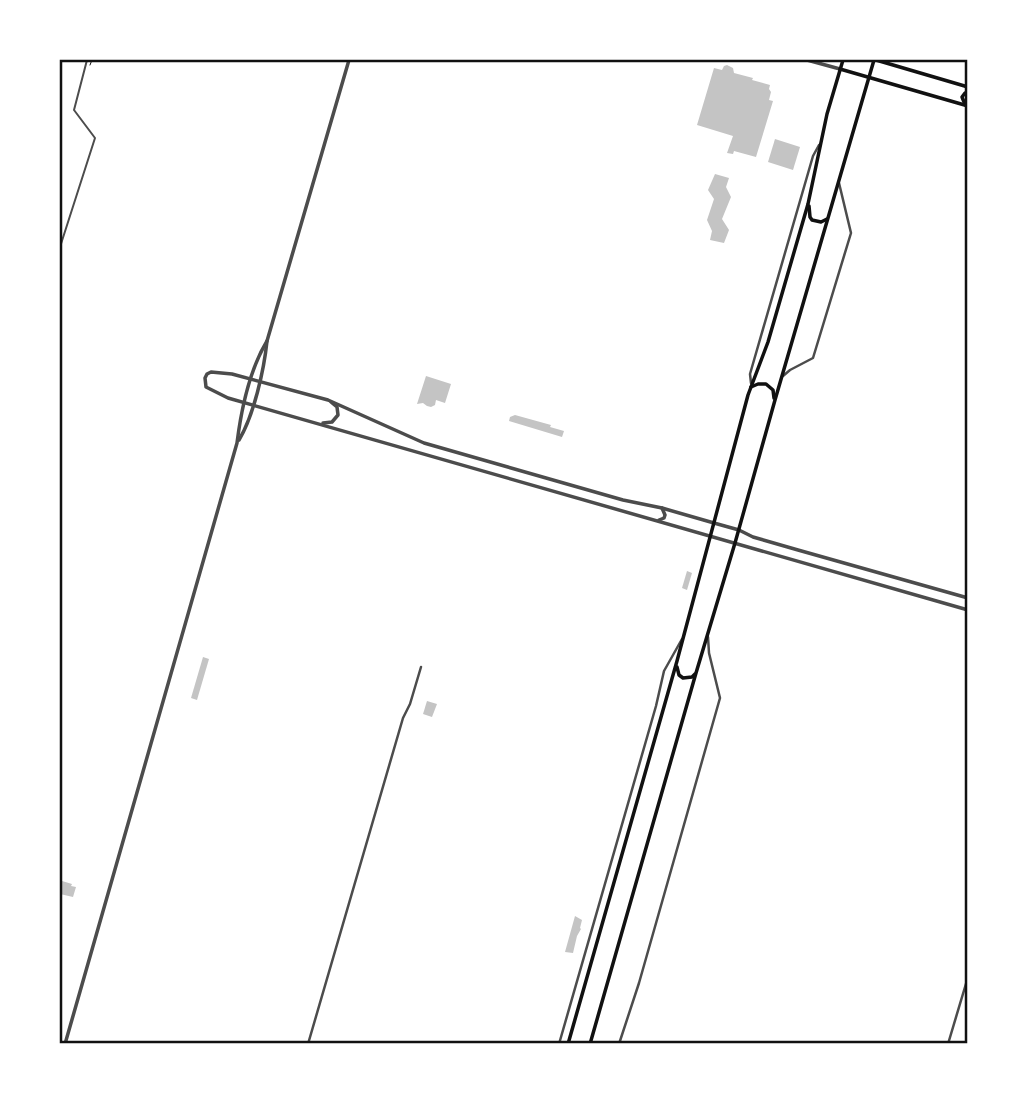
<svg xmlns="http://www.w3.org/2000/svg" width="1027" height="1103" viewBox="0 0 1027 1103" font-family="'PT Sans',sans-serif">
	<rect width="100%" height="100%" fill="#fff"/>
	<!-- building -->
	<g fill="#c4c4c4">
		<path d="M727 65 733 68 734 73 753 78 752 80 770 85 769 89 771 92 769 100 773 101 756 157 734 151 733 154 727 153 733 136 697 125 714 68 722 70 724 66Z"/>
		<path d="M775 139 800 147 793 170 768 162Z"/>
		<path d="M715 174 729 178 726 187 731 197 722 219 729 230 724 243 710 240 712 231 707 220 714 199 708 190Z"/>
		<path d="M426 376 451 384 445 403 436 400 435 405 431 407 427 406 423 403 417 404Z"/>
		<path d="M515 415 551 425 550 427 564 431 562 437 509 421 510 417Z"/>
		<path d="M687 571 692 573 687 590 682 588Z"/>
		<path d="M203 657 209 659 197 700 191 698Z"/>
		<path d="M427 701 437 704 432 717 423 714Z"/>
		<path d="M62 881 72 884 71 886 76 887 73 897 60 894Z"/>
		<path d="M575 916 582 920 580 928 581 929 577 936 573 953 565 952Z"/>
	</g>
	<g fill="none" stroke-linecap="round" stroke-linejoin="round">
		<!-- path -->
		<path stroke="#111" stroke-width="1" d="M90 65 92 60"/>
		<!-- pedestrian -->
		<path stroke="#4c4c4c" stroke-width="2" d="M60 247 95 138 74 110 87 60"/>
		<!-- minor -->
		<g stroke="#4c4c4c" stroke-width="2.5">
			<path d="M783 376 790 370 813 358 851 233 839 183"/>
			<path d="M751 383 750 374 813 156 819 145"/>
			<path d="M308 1044 403 718 410 704 421 667"/>
			<path d="M559 1044 656 706 664 671 682 639"/>
			<path d="M619 1044 639 983 720 698 709 653 708 637"/>
			<path d="M948 1044 968 977"/>
		</g>
		<!-- tertiary -->
		<g stroke="#4c4c4c" stroke-width="3.5">
			<path d="M807 60 840 69"/>
			<path d="M323 423 332 422 338 415 337 407 331 402"/>
			<path d="M239 440C254 415 264 370 267 341L349 60"/>
			<path d="M659 520 664 518 665 515 662 508"/>
			<path d="M968 598 798 550 753 537 739 530 714 523 662 508 623 500 424 443 328 400 232 374 211 372 207 374 205 378 206 387 228 398 968 610"/>
			<path d="M65 1044 237 443C241 411 250 369 267 341"/>
		</g>
		<!-- secondary -->
		<g stroke="#111" stroke-width="3.5">
			<path d="M876 60 968 87"/>
			<path d="M840 69 968 106"/>
			<path d="M966 103 964 102 962 97 965 93H968"/>
			<path d="M809 206 810 217 812 220 821 222 827 219"/>
			<path d="M751 387 758 384H766L773 390 774 398"/>
			<path d="M677 667 679 675 683 678 692 677 695 674"/>
			<path d="M568 1044 677 661 748 395 768 342 808 204 827 114 843 60"/>
			<path d="M590 1044 696 673 735 543 775 400 874 60"/>
		</g>
	</g>
	<!-- border -->
	<rect width="1027" height="1103" fill="none" stroke="#ffffff" stroke-width="122"/>
	<rect x="61" y="61" width="905" height="981" fill="none" stroke="#111" stroke-width="2.5"/>
</svg>
